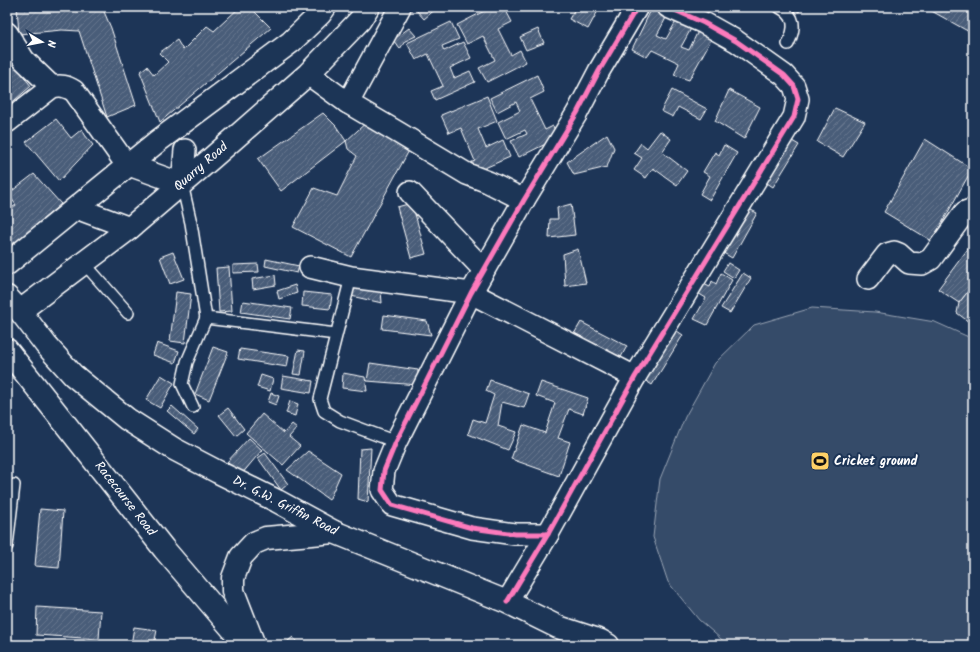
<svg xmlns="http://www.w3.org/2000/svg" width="980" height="652" viewBox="0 0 980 652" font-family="Kalam,sans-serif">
	<defs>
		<pattern id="building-hatch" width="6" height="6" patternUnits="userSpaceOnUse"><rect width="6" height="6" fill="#4a5d79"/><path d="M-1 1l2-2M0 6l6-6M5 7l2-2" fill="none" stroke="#65758d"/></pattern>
	</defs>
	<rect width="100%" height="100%" fill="#1d3557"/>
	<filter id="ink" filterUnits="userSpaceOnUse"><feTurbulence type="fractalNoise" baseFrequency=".025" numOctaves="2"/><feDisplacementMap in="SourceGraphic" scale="8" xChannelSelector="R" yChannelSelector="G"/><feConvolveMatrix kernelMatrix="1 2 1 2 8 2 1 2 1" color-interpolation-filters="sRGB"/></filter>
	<g filter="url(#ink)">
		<!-- pitch -->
		<path fill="#364b69" stroke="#9aa5b4" d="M812 308 875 312 935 322 973 339V645H728L699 620 668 582 653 537 660 479 685 417 715 363 754 325Z"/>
		<!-- building -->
		<g fill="url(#building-hatch)" stroke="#fff">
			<path d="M17 7H102L111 28 136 105 107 117 79 31 62 30 19 34Z"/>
			<path d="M240 7H250L271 28 160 122 140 72 147 66 154 75 168 62 159 53 177 40 183 50 207 26 214 31Z"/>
			<path d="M419 7H438L424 19 416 10Z"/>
			<path d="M492 7H504L512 22 498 29 511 55 520 50 526 62 487 82 479 68 495 60 483 36 467 44 457 25Z"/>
			<path d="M575 7H600L588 29 569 19 576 7Z"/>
			<path d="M790 7H801L799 12Z"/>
			<path d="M928 7H973V34L928 9Z"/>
			<path d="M652 8 667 16 657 35 666 39 678 18 693 25 681 47 689 50 698 31 711 40 689 80 674 75 679 63 652 50 647 57 632 49Z"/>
			<path d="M451 22 459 39 442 46 444 51 463 42 471 58 450 68 454 78 470 71 475 82 435 100 431 91 443 86 428 54 416 60 407 43Z"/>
			<path d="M409 28 416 36 405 41 400 49 393 40Z"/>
			<path d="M538 29 544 43 526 50 520 37Z"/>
			<path d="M7 54 31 86 7 107Z"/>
			<path d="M537 75 544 92 530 99 545 130 553 126 558 138 519 157 511 141 527 134 525 130 506 139 498 122 520 111 516 102 497 112 490 98Z"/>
			<path d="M672 90 707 109 701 119 678 107 673 117 661 111Z"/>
			<path d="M729 90 760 107 744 139 715 121Z"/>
			<path d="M487 96 497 121 478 129 486 148 503 140 510 157 471 174 467 164 475 161 461 128 449 133 441 115Z"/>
			<path d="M835 108 865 122 843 157 817 142Z"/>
			<path d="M323 113 336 126 346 141 281 191 258 159Z"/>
			<path d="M56 119 71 138 82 129 85 135 93 145 59 181 26 142Z"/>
			<path d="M369 120 412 145 351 257 293 227 314 188 337 196 357 156 348 149 346 141Z"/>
			<path d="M660 131 671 139 662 152 687 171 677 185 653 168 646 178 634 170 642 158 634 153 641 143 647 148Z"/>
			<path d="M607 134 614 148 607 167 574 175 567 162Z"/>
			<path d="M787 138 799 145 773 187 761 179Z"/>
			<path d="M925 139 972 169 932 241 884 212Z"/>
			<path d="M724 145 737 153 710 200 700 194 710 176 703 172 715 152 719 155Z"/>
			<path d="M34 174 61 204 7 250V211L16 205 8 194Z"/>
			<path d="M412 203 426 254 411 258 397 207Z"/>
			<path d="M571 204 575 235 549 238 550 219H558L557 208Z"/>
			<path d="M745 207 757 213 732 258 720 251Z"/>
			<path d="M973 242V285L959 303 938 289Z"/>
			<path d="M578 249 586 283 565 286 563 254Z"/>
			<path d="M173 252 184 279 170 284 160 257Z"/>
			<path d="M266 259 299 266 297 273 265 266Z"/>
			<path d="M728 263 739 270 734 278 723 271Z"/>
			<path d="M258 264 259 272 233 273V265Z"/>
			<path d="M229 267 232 311 219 312 216 268Z"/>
			<path d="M721 273 732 280 707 325 694 319 706 298 696 292 701 283 710 287 712 281 716 284Z"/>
			<path d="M743 273 751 278 730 313 721 308Z"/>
			<path d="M275 275 276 285 253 289 252 279Z"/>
			<path d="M295 285 297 293 279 299 277 291Z"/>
			<path d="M352 285 381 290 382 303 351 296Z"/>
			<path d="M973 285V325L957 313 959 303Z"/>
			<path d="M176 292 191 294 185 343 170 341Z"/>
			<path d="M303 292 332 295 330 309 302 306Z"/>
			<path d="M243 301 292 308 290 319 241 312Z"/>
			<path d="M384 315 427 321 431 335 382 329Z"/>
			<path d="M581 322 627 346 620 359 574 334Z"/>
			<path d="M671 327 683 335 652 385 640 377Z"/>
			<path d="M157 343 179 351 175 363 153 355Z"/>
			<path d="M213 347 228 352 209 400 195 394Z"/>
			<path d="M240 349 289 356 287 367 238 359Z"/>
			<path d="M298 350 305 351 301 375 293 374Z"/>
			<path d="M370 363 418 370V385L367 381Z"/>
			<path d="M343 373 365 377 367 391 342 388Z"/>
			<path d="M161 375 174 383 160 408 146 400Z"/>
			<path d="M261 375 273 379 270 391 257 387Z"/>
			<path d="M283 376 313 381 311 393 281 388Z"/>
			<path d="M490 380 529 394 524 408 502 402 498 426 516 432 508 450 468 434 473 419 485 423 494 395 486 391Z"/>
			<path d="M541 382 588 398 583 414 569 409 558 438 570 442 559 476 511 459 523 425 545 433 555 403 536 396Z"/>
			<path d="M271 393 279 396 276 405 268 402Z"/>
			<path d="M290 401 298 404 295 416 286 413Z"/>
			<path d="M172 406 198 429 194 434 167 411Z"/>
			<path d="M228 408 244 429 236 436 219 415Z"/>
			<path d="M262 414 284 433 292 424 297 428 289 437 300 446 283 465 246 433Z"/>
			<path d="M249 438 262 450 241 475 227 462Z"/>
			<path d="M371 448 368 502 358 499 360 449Z"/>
			<path d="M308 451 341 473 329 500 287 470Z"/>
			<path d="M265 453 288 484 281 490 258 458Z"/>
			<path d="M40 509 63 511 59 568 35 566Z"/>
			<path d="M37 607 101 611 99 639 36 635Z"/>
			<path d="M134 627 157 630 154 645H131Z"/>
			<path d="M293 637 299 645H283Z"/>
		</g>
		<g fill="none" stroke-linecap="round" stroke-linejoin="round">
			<!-- lane casing -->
			<g stroke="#fff" stroke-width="14">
				<g id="lane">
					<path d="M779 7C796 16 796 27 788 44"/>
					<path d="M182 184 191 223 206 318 336 334"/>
					<path d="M84 263 128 313"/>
					<path d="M351 277 320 399 324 411 340 421 396 442"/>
					<path d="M193 407 182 384 187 362 206 318"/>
					<path d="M7 546 14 485"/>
				</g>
			</g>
			<!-- street casing -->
			<g stroke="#fff" stroke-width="24">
				<g id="street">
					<path d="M7 33 24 60 52 87"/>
					<path d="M308 74 348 103 399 133 467 174 488 182 524 200"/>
					<path d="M348 103 400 7"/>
					<path d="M7 122 52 87C61 85 66 86 74 91L121 157 129 165 182 184 185 150"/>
					<path d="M410 192 484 270"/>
					<path d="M76 208 130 228"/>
					<path d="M310 267 351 277 471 293 635 377"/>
					<path d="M868 279 887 254 894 252 899 254 909 263 922 264 931 259 965 212 973 209"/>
					<path d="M548 534H515L472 528 392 505 382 490 384 471 396 442 471 293 524 200 577 113 599 71 637 7"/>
					<path d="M507 602 548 534 635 377 794 117 798 99 794 86 784 75 736 41 704 23 668 7"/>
				</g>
			</g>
			<!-- secondary casing -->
			<g stroke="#fff" stroke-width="25">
				<g id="secondary">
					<path d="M7 264 158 141 291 42 320 14 325 7"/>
					<path d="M7 297 20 311 46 345 73 375 127 419 174 449 218 472 277 501 334 532 507 602 558 627 601 641 608 645"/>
					<path d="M20 311 130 228 212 158 308 74 360 20 368 7"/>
					<path d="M7 350 164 549 246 645"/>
					<path d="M254 645 233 591V578L241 557 254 543 266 538 334 532"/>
				</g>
			</g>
			<!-- lane -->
			<use href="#lane" stroke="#1d3557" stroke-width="11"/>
			<!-- street -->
			<use href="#street" stroke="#1d3557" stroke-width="21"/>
			<!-- secondary -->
			<use href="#secondary" stroke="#1d3557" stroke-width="22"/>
			<!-- cycleway casing -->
			<g stroke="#1d3557" stroke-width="8">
				<g id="cycleway">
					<path d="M548 534H515L472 528 392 505 382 490 384 471 396 442 471 293 524 200 577 113 599 71 637 7"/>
					<path d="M507 602 548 534 635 377 794 117 798 99 794 86 784 75 736 41 704 23 668 7"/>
				</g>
			</g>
			<!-- cycleway -->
			<use href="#cycleway" stroke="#fd7abc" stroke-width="5"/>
		</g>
	</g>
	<!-- icons -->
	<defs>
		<g id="stadium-square" transform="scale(1)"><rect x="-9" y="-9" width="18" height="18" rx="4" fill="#ffd166" stroke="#1d3557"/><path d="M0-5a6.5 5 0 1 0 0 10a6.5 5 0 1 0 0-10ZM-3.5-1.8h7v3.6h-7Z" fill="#111"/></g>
	</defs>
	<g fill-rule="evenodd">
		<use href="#stadium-square" x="820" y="461"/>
	</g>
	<g text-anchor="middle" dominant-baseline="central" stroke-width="4" stroke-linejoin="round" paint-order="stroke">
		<!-- street labels -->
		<g font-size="13" fill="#fff" stroke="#1d3557">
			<text transform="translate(201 167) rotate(-41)">Quarry Road</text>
			<text transform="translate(125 499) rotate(52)">Racecourse Road</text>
			<text transform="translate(285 506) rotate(27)">Dr. G.W. Griffin Road</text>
		</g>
		<!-- poi labels -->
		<g font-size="13" font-weight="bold" fill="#fff" stroke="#1d3557" text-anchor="start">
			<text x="834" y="461">Cricket ground</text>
		</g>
	</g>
	<!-- margin -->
	<rect width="980" height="652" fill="none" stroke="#1d3557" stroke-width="24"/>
	<rect x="12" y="12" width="956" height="628" fill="none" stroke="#fff" stroke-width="1.5" filter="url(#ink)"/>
	<!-- north arrow -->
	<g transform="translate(42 42) rotate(100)" stroke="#1d3557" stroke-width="3" paint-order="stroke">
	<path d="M0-3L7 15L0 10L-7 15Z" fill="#ffffff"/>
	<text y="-6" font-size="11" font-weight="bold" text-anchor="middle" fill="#ffffff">N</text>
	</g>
</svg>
